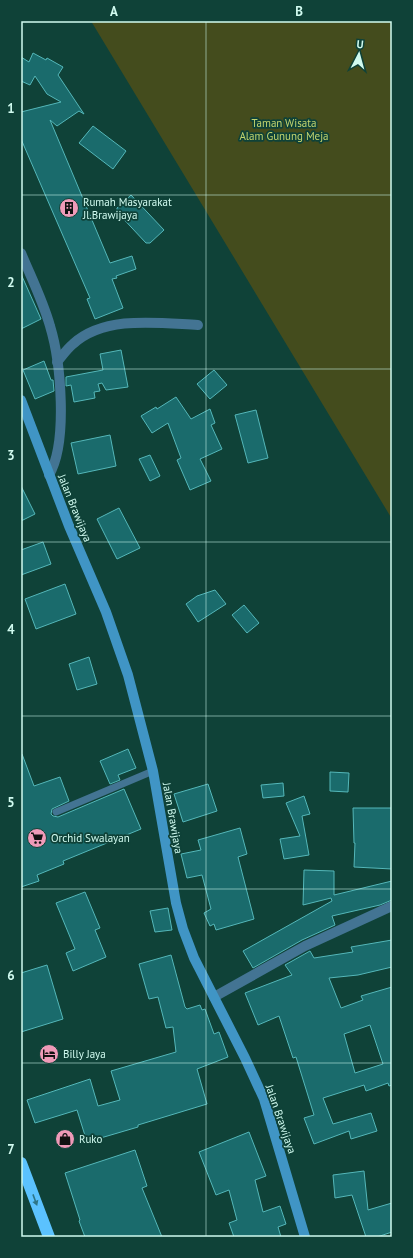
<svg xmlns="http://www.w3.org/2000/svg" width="413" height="1258" viewBox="0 0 413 1258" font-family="'PT Sans',sans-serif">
	<rect width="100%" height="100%" fill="#0f4238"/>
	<!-- green -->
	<path fill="#444c1d" d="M91 21H392V519Z"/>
	<!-- building -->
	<g fill="#1a6b6c" stroke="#54b7b9" fill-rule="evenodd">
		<path d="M33 53 46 60 47 58 63 67 58 75 84 114 79 111 57 126 50 120 110 263 132 256 136 269 116 276 117 278 112 279 123 308 95 319 87 299 90 298 21 139V112L61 102 47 94 35 76 30 85 21 81V57L29 62Z"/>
		<path d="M93 126 126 151 113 169 79 143Z"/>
		<path d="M131 195 164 230 150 243H146L117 212V208Z"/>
		<path d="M21 274 41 319 21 329Z"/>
		<path d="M121 350 128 387 106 390 102 383 98 384 100 391 94 392 95 398 74 402 71 385 66 386V377L103 370 100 354Z"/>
		<path d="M44 361 51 380H53L54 391 35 399 23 370Z"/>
		<path d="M214 370 227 385 210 399 197 384Z"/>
		<path d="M176 397 191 419 210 409 215 423 211 425 222 449 200 459 211 481 190 490 177 460 181 458 168 423 152 433 141 416 156 407 157 409Z"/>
		<path d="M256 410 268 458 248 463 235 415Z"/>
		<path d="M110 435 116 466 78 474 71 443Z"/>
		<path d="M150 455 160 476 150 481 139 459Z"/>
		<path d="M21 486 35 514 21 521Z"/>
		<path d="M119 508 140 548 117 559 97 519Z"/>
		<path d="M43 542 51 564 21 575V550Z"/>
		<path d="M65 584 76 614 36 629 25 599Z"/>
		<path d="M215 590 226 604 198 622 186 604 197 596Z"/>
		<path d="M244 605 259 623 247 633 232 615Z"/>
		<path d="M89 657 97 684 77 690 69 664Z"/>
		<path d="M128 749 136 768 118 775 120 780 110 784 100 761Z"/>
		<path d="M22 754 34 786 60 777 69 801 52 809 51 814 53 816 58 817 124 789 141 829 63 861 64 864 37 875 39 881 21 887V755Z"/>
		<path d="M330 772 349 773 348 792 330 791Z"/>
		<path d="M283 783 284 796 263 798 261 785Z"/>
		<path d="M208 784 217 811 183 822 174 794Z"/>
		<path d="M304 796 310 814 302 816 309 855 284 859 280 839 300 836 286 803Z"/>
		<path d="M353 808H392V869L354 867 355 843H354Z"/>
		<path d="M240 828 247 854 238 857 254 919 216 930 214 924 210 926 204 913 211 909 202 875 187 878 181 854 201 850 198 840Z"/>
		<path d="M304 870 334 871V895L392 881V900L380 905 332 916 335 925 302 940 253 968 243 951 332 901 331 898 303 905Z"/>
		<path d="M85 892 100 928 95 930 106 957 73 971 66 953 75 949 56 903Z"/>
		<path d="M168 908 172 930 155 932 150 911Z"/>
		<path d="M392 940V967L358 975 329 978 341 1008 363 1000 361 996 392 987V1085L389 1086 388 1083 366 1091 364 1085 323 1098 333 1124 371 1113 377 1131 351 1139 349 1131 314 1144 304 1118 314 1115 296 1057 293 1058 279 1016 258 1025 245 993 292 975 285 965 310 951 314 958 353 952 351 947ZM370 1025 383 1064 355 1073 344 1034Z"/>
		<path d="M171 955 185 1007 187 1009 200 1005 202 1010 205 1009 214 1034 219 1032 228 1057 197 1069 207 1104 138 1125V1127L87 1142 77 1110 35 1123 27 1100 90 1079 98 1106 120 1100 111 1071 176 1052 173 1027 166 1028 158 997 149 999 139 964Z"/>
		<path d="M47 965 63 1019 21 1032V973Z"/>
		<path d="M249 1132 266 1176 255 1180 263 1212 280 1206 286 1224 278 1227 281 1237H234L229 1223 237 1220 229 1190 216 1195 199 1152Z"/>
		<path d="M135 1150 147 1186 142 1188 162 1237H85L79 1221 80 1220 65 1173Z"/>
		<path d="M364 1171 368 1210 392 1203V1232L377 1237H366L352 1195 335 1198 333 1175Z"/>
	</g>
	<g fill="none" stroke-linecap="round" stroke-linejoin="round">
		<!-- lane -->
		<path stroke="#437493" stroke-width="7" d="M56 812 153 771"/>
		<!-- street -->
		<g stroke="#437493" stroke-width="10">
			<path d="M21 253C31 277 43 301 50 326 61 362 68 443 49 475"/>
			<path d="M57 362C62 356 67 349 73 344 105 315 158 323 198 325"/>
			<path d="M214 997 305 946 392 906"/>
		</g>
		<!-- secondary -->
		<path stroke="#4095c5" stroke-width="10" d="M21 400 69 526 106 612 128 675 153 771 176 903 183 929 194 958 245 1058 264 1099 305 1237"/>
		<!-- highway -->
		<path stroke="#5bc2fe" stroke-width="12" d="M21 1163 49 1237"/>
	</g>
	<!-- one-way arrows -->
	<defs><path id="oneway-solid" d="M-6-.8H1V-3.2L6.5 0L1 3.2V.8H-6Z"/></defs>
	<use fill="#2d7587" href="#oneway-solid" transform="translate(35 1200) rotate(70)"/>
	<!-- grid -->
	<path fill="none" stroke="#d1fbf0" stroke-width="1" stroke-opacity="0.55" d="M206 21V1237M21 195H392M21 369H392M21 542H392M21 716H392M21 889H392M21 1063H392"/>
	<!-- icons -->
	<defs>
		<g id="building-disc" transform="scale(1)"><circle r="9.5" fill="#ef9ab8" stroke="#0f4238"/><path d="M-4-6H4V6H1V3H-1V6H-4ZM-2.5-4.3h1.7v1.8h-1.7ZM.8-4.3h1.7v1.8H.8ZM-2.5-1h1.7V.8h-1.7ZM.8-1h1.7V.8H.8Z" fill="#111"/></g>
		<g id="supermarket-disc" transform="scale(1)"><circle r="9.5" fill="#ef9ab8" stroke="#0f4238"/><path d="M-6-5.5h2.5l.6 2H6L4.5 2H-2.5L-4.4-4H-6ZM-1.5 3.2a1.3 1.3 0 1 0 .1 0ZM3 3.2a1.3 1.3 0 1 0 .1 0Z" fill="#111"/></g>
		<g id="hotel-disc" transform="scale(1)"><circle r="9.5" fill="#ef9ab8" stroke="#0f4238"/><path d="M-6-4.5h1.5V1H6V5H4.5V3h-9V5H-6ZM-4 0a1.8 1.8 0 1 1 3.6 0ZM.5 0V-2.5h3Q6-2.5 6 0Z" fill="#111"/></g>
		<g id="shop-disc" transform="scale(1)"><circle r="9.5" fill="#ef9ab8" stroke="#0f4238"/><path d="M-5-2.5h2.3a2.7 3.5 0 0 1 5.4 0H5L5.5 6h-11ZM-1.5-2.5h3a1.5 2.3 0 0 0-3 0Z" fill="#111"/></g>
	</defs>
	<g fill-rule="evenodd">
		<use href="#building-disc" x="69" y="208"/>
		<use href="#supermarket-disc" x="37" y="838"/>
		<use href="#hotel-disc" x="49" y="1054"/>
		<use href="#shop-disc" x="65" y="1139"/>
	</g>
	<g text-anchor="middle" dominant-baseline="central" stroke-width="3.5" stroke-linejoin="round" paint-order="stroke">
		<!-- park labels -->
		<g font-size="11" fill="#c3d46e" stroke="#0f4238">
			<text x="284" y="123">Taman Wisata<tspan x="284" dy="13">Alam Gunung Meja</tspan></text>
		</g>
		<!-- poi labels -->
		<g font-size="11" fill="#d1fbf0" stroke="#0f4238" text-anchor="start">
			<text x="83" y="202">Rumah Masyarakat<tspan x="83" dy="13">Jl.Brawijaya</tspan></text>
			<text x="51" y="838">Orchid Swalayan</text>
			<text x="63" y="1054">Billy Jaya</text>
			<text x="79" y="1139">Ruko</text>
		</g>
		<!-- street labels -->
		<g font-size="11" fill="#d1fbf0" stroke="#0f4238">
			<text transform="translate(75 508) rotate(68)">Jalan Brawijaya</text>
			<text transform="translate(173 818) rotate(80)">Jalan Brawijaya</text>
			<text transform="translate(281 1119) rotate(71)">Jalan Brawijaya</text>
		</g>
	</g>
	<!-- border -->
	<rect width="413" height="1258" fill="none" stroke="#0f4238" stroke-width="44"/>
	<!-- north arrow -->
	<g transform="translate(359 54) rotate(6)" stroke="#0f4238" stroke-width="3" paint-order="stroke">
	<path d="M0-3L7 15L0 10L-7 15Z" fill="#d1fbf0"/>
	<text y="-6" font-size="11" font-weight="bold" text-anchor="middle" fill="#d1fbf0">U</text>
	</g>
	<rect x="22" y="22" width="369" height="1214" fill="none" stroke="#d1fbf0" stroke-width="1.5"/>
	<g font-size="13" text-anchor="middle" font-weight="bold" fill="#d1fbf0">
		<text x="114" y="16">A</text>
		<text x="299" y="16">B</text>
		<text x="11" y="113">1</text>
		<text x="11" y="287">2</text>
		<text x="11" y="460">3</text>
		<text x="11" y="634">4</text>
		<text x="11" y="807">5</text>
		<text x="11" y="980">6</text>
		<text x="11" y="1154">7</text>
	</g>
</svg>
